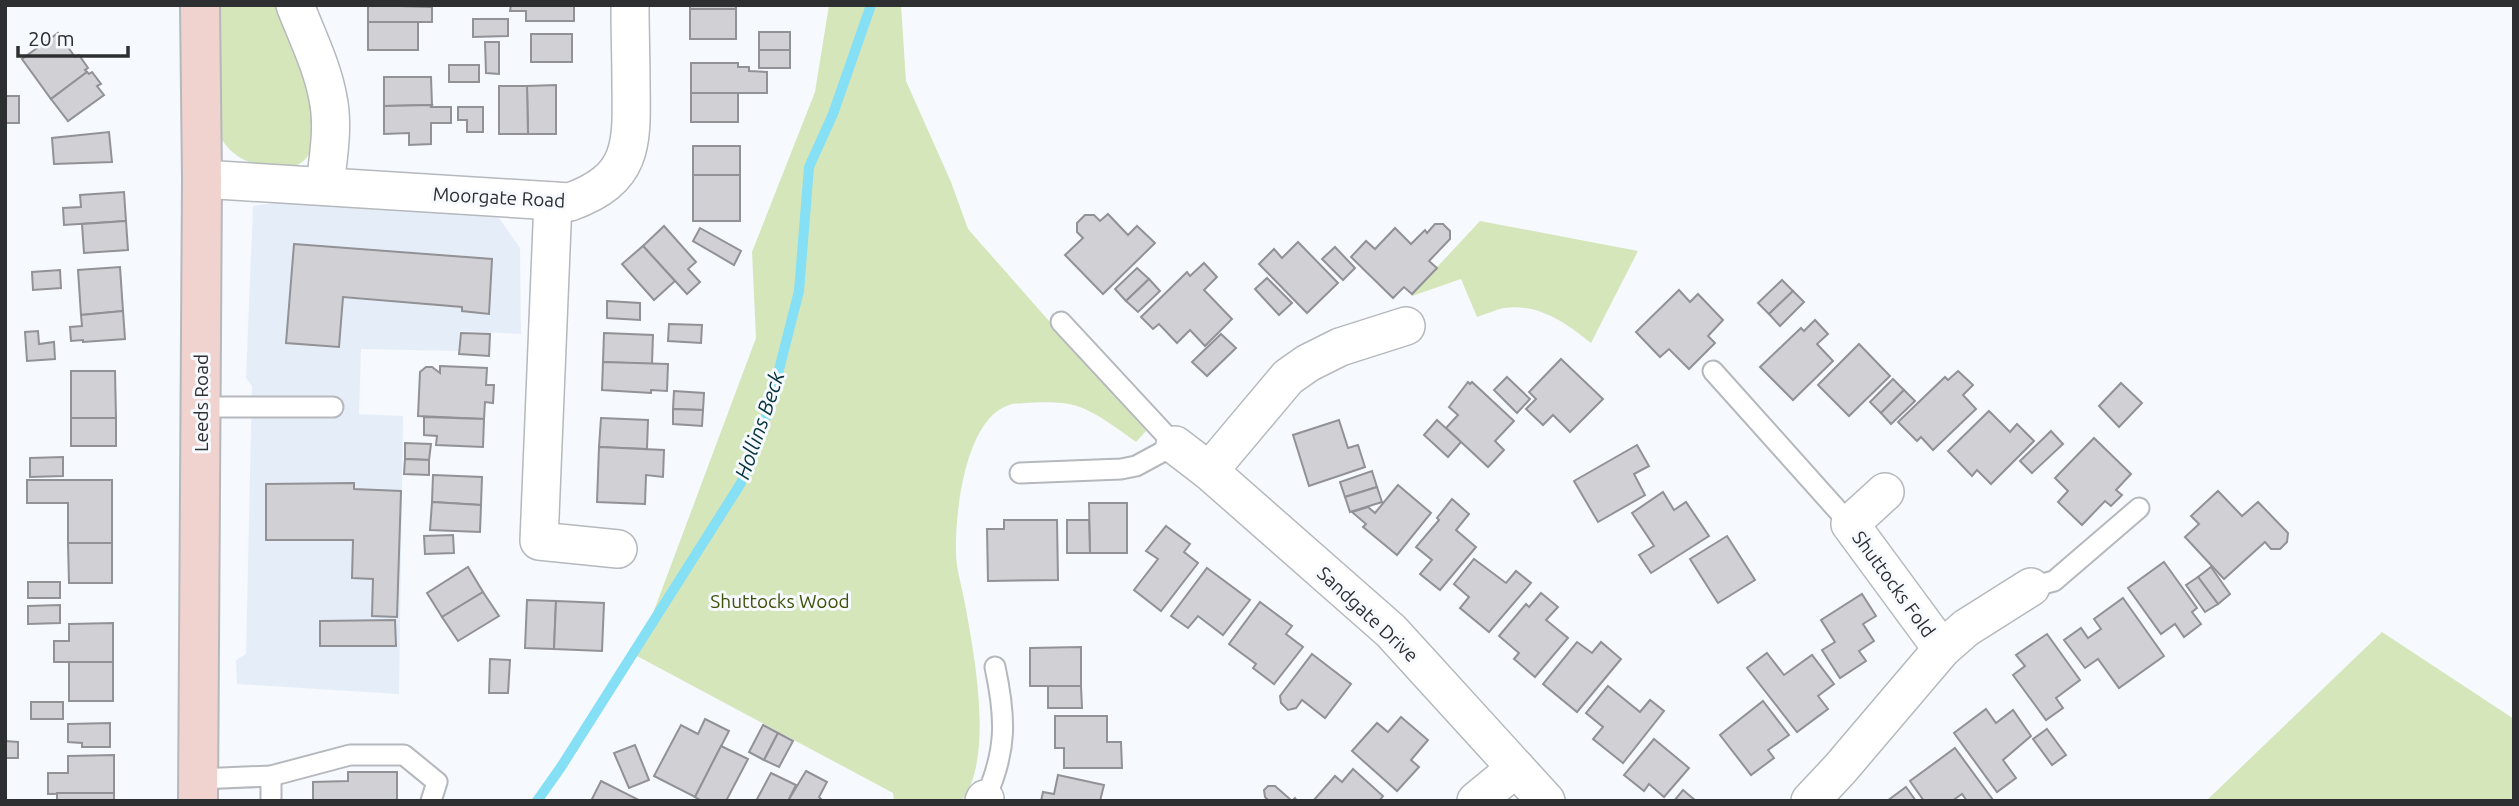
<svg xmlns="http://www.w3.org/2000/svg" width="2519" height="806" viewBox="0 0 2519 806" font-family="Ubuntu,sans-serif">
	<rect width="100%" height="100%" fill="#f6f9fe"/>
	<!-- built -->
	<path fill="#e5eef8" d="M295 200 497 215 520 248 521 334 460 331 458 351 361 349 359 414 403 416 399 694 237 684 236 660 246 654 252 386 246 378 253 206Z"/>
	<!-- green -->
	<g fill="#d6e6bb">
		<path d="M219 5H280C291 35 348 162 286 168 280 169 271 167 265 166 244 163 228 153 219 134Z"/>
		<path d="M829 5H901L906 81 951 182 968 229 1146 431 1136 442C1119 430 1098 413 1077 406 1062 401 1040 402 1025 403 1020 404 1013 403 1009 405 965 419 955 513 956 552 956 569 962 587 965 604 974 653 995 761 961 801H894L893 793 637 656 756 338 752 252 815 92Z"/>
		<path d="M1480 221 1638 251 1591 343C1566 323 1538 303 1504 308 1495 310 1486 314 1477 317L1461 279 1412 296V294Z"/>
		<path d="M2382 632 2514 719V801H2206Z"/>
	</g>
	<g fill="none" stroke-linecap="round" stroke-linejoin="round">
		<!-- stream -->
		<path stroke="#85dff5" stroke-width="10" d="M537 801 561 767 741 483 769 409 799 291 809 167 833 114 871 5"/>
	</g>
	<!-- building -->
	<g fill="#d0d0d5" stroke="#919196" stroke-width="2">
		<path d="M368 5 432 7V22H368Z"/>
		<path d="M511 5H574V21H526V11H510Z"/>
		<rect x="690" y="5" width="46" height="4"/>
		<rect x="690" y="9" width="46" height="30"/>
		<path d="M473 19H508V36L473 37Z"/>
		<rect x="368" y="22" width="50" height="28"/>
		<rect x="759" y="32" width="31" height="18"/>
		<path d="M58 33 75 57 79 55 88 68 85 70 87 72 51 99 22 59Z"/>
		<rect x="531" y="34" width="41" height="28"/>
		<path d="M485 42H499V74L486 73Z"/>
		<rect x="759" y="50" width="31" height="18"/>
		<path d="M691 63H738V67H749V71L767 72V93H691Z"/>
		<rect x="449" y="65" width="30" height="17"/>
		<path d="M87 72 89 74 92 72 101 84 97 86 104 95 68 121 51 99Z"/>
		<path d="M384 77H431L432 105 384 106Z"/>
		<path d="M556 85V134H528L527 86Z"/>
		<path d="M499 86H527L528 134H499Z"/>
		<rect x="691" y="93" width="47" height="29"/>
		<rect x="5" y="96" width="14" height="27"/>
		<path d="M432 105 431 107H451V123H431V144L409 145V133L384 134V106Z"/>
		<path d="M458 107H483V132H467V120H458Z"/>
		<path d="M109 132 112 162 54 164 52 138Z"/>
		<rect x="693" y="146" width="47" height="29"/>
		<rect x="693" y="175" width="47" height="46"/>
		<path d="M124 192 126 221 64 225 63 208 81 207 80 195Z"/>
		<path d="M1108 214 1128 235 1137 226 1155 243 1103 294 1065 255 1083 238 1077 232V223L1085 215H1094L1100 221Z"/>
		<path d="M126 221 128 250 84 253 82 224Z"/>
		<path d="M1435 224H1443L1450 231V239L1429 261 1437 268 1412 294 1404 287 1393 298 1351 257 1366 241 1375 249 1395 228 1411 244 1425 230 1427 233Z"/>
		<path d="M664 226 696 262 688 269 700 282 687 294 643 246Z"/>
		<path d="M700 228 741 251 734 265 693 241Z"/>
		<path d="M1298 242 1338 283 1307 313 1259 264 1274 249 1282 258Z"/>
		<path d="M294 244 492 259 489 314 462 311V307L343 297 339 347 286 343Z"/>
		<path d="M643 246 675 281 654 300 622 264Z"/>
		<path d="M1335 247 1355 268 1343 280 1322 259Z"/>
		<path d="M1204 263 1217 277 1204 290 1232 319 1205 346 1190 330 1177 343 1159 324 1153 329 1141 317 1187 272 1190 276Z"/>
		<path d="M120 267 123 311 81 315 78 270Z"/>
		<path d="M1137 268 1149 279 1126 301 1115 289Z"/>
		<path d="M60 270 61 288 33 290 32 272Z"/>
		<path d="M1267 278 1292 303 1279 315 1255 289Z"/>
		<path d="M1149 279 1160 291 1138 312 1126 301Z"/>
		<path d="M1782 280 1793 291 1769 314 1758 303Z"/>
		<path d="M1679 290 1690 302 1698 294 1723 320 1708 336 1715 343 1689 369 1669 349 1660 357 1636 332Z"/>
		<path d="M1793 291 1804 302 1780 326 1769 314Z"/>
		<path d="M607 301 640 303V320L607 318Z"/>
		<path d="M123 311 125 339 83 342V340L71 341 70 327 82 326 81 315Z"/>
		<path d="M1815 320 1828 334 1817 344 1833 361 1793 400 1760 367 1801 328 1804 331Z"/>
		<path d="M669 324 702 325 701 343 668 341Z"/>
		<path d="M38 331 39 344 54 342 55 359 27 361 25 332Z"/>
		<path d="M461 333 490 334 489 356 459 354Z"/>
		<path d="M604 333 653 335 652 364 603 362Z"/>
		<path d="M1221 334 1236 348 1207 376 1192 362Z"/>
		<path d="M1859 344 1890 376 1849 416 1818 385Z"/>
		<path d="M1561 359 1603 399 1570 432 1553 415 1543 425 1526 409 1536 399 1529 392Z"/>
		<path d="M603 362 668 364 667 391 651 390V393L602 390Z"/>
		<path d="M440 366 487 368 486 385H494L493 403 485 402 484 419 418 416 420 372 426 367H432L440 373Z"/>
		<path d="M71 371H115L116 418H71Z"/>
		<path d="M1958 371 1973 385 1963 395 1976 409 1933 450 1921 437 1917 441 1898 422 1945 377 1948 380Z"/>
		<path d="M1507 377 1530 399 1517 413 1494 390Z"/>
		<path d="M1893 379 1904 390 1881 413 1870 402Z"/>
		<path d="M1468 382 1470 384 1472 382 1514 421 1495 441 1504 450 1488 467 1446 428 1458 415 1449 407Z"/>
		<path d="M2121 383 2142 403 2119 427 2099 406Z"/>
		<path d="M1904 390 1915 401 1891 424 1881 413Z"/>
		<path d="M674 391 704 393 703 410 673 409Z"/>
		<path d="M673 409 703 410 702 426 673 424Z"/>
		<path d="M1989 411 2010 432 2017 424 2034 441 1991 484 1977 470 1972 476 1948 451Z"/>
		<path d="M424 417 484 419 483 447 436 445 437 436 424 435Z"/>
		<rect x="71" y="418" width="45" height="28"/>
		<path d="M601 418 648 420 647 449 599 447Z"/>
		<path d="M1339 420 1348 448 1358 445 1365 467 1309 486 1293 435Z"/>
		<path d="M1437 420 1461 442 1448 457 1424 435Z"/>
		<path d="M2051 431 2063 444 2032 473 2020 461Z"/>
		<path d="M2094 438 2131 474 2116 490 2122 495 2111 506 2105 501 2082 525 2058 502 2068 491 2055 478Z"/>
		<path d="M405 443 431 444 429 460 405 459Z"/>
		<path d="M1637 445 1649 466 1634 474 1645 495 1598 522 1574 481Z"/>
		<path d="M599 447 664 450 663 477 646 475 645 504 597 502Z"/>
		<path d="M63 457V476L30 477V458Z"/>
		<path d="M405 459 429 460V475L404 474Z"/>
		<path d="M1372 471 1377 487 1345 497 1340 482Z"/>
		<path d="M433 475 482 477 481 505 432 502Z"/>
		<path d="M27 480H112V543H68V503H27Z"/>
		<path d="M354 483V489L401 491 397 617 372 616 373 579 352 578 353 540H266V484Z"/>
		<path d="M1398 485 1431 513 1397 555 1363 527 1366 524 1352 512 1368 507 1375 513Z"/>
		<path d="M1377 487 1382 502 1350 512 1345 497Z"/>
		<path d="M2218 491 2242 516 2258 502 2288 533 2287 542 2280 549H2271L2265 542 2224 579 2185 537 2199 524 2191 516Z"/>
		<path d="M1663 492 1674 510 1686 502 1709 536 1651 573 1639 555 1654 546 1632 513Z"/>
		<path d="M1452 499 1469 514 1456 530 1476 547 1440 590 1420 574 1432 560 1416 547 1439 520 1437 518Z"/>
		<path d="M432 502 481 505 480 532 430 530Z"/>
		<path d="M1089 503H1127V553H1090Z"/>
		<path d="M1004 520H1057L1058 580 988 581 987 529H1004Z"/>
		<path d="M1067 520H1089L1090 553H1067Z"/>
		<path d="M1166 526 1190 544 1184 552 1198 563 1161 611 1134 590 1158 559 1146 551Z"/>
		<path d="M453 535 454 553 425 554 424 536Z"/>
		<path d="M1727 536 1755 580 1718 603 1690 559Z"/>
		<path d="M68 543H112V583H69Z"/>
		<path d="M1474 559 1506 583 1516 571 1531 583 1489 632 1460 608 1469 597 1454 584Z"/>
		<path d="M2164 562 2197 608 2192 612 2201 624 2184 637 2175 624 2161 634 2128 588Z"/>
		<path d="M468 567 483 592 442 617 427 593Z"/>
		<path d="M2211 567 2230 594 2218 604 2198 577Z"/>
		<path d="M1207 568 1250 600 1223 635 1198 616 1188 628 1171 616Z"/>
		<path d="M2198 577 2218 604 2205 612 2186 585Z"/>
		<rect x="28" y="582" width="32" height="16"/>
		<path d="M483 592 499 616 458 641 442 617Z"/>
		<path d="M1541 593 1558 607 1546 620 1568 638 1535 677 1514 659 1519 653 1499 636 1526 604 1529 607Z"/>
		<path d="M1862 594 1876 616 1863 624 1874 641 1859 651 1866 661 1840 678 1822 650 1835 642 1821 620Z"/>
		<path d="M2123 598 2164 656 2119 688 2098 659 2085 668 2064 640 2081 628 2088 638 2101 629 2094 619Z"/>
		<path d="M527 600 556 601 554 649 525 648Z"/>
		<path d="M556 601 604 603 602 651 554 649Z"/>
		<path d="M1260 602 1292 626 1286 634 1303 647 1274 684 1253 668 1256 664 1229 644Z"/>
		<path d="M60 605V623L28 624V606Z"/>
		<path d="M395 620 396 646H320V621Z"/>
		<path d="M113 623V662H54V641H69V624Z"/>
		<path d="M2047 634 2080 680 2056 698 2063 708 2046 720 2013 675 2025 666 2016 655Z"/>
		<path d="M1577 642 1592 653 1601 642 1621 659 1577 712 1543 684Z"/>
		<path d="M1081 647V686H1030V648Z"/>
		<path d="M1767 653 1784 675 1812 655 1834 684 1818 696 1828 709 1797 732 1747 668Z"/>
		<path d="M1312 654 1351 684 1325 718 1302 700 1296 708 1288 710 1281 703 1280 696Z"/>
		<path d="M490 659 510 660 508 693H489Z"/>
		<rect x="69" y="662" width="44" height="39"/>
		<path d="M1048 686H1081L1082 708H1048Z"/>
		<path d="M1608 686 1640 712 1650 700 1664 711 1623 763 1593 739 1603 727 1586 713Z"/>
		<path d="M1763 701 1789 735 1768 750 1774 758 1751 775 1720 735Z"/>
		<rect x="31" y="702" width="32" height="17"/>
		<path d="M1986 709 1996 723 2013 710 2031 736 2003 760 2016 778 1997 792 1954 733Z"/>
		<path d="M1055 716H1107V742H1121L1122 768H1064V748H1055Z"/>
		<path d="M1401 717 1428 740 1411 760 1419 767 1397 791 1352 751 1377 723 1388 732Z"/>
		<path d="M705 719 729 731 695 797 654 776 681 725 698 734Z"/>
		<path d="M110 723V747H82V743L68 742V724Z"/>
		<path d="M763 725 778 733 764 760 749 752Z"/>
		<path d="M2047 729 2066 755 2052 765 2033 739Z"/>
		<path d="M778 733 793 741 779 767 764 760Z"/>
		<path d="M1654 739 1689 768 1664 797 1649 784 1644 791 1624 775Z"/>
		<path d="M5 741 18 742V758H5Z"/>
		<path d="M635 745 649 780 629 788 614 753Z"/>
		<path d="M721 746 748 759 726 801H702L695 797Z"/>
		<path d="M1955 748 1993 800 1992 801H1967L1962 794 1952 801H1924L1910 781Z"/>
		<path d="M114 755V793L48 794V773H68V756Z"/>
		<path d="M1353 769 1383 796 1379 801H1313L1335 776 1342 782Z"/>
		<path d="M806 771 827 782 819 797 821 799 820 801H788Z"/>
		<path d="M348 772H397V801H313V782L348 781Z"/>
		<path d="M771 773 796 785 788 801H756Z"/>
		<path d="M1058 775 1104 785 1100 801H1041L1043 792 1054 794Z"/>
		<path d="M601 781 639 800V801H591Z"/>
		<path d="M1268 786H1275L1292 801 1295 798 1297 801H1269L1265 797 1264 790Z"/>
		<path d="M1906 787 1916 801H1887Z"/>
		<path d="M1683 790 1696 801H1674Z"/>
		<rect x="57" y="793" width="57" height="8"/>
	</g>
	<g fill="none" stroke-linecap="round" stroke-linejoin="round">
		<!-- service casing -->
		<g stroke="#b5b8bc" stroke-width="23">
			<g id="service">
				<path d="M1713 371 1850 524"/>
				<path d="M201 407H333"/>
				<path d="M1020 473 1121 469 1136 466 1175 445 1061 322"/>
				<path d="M2031 587 2054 581 2139 508"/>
				<path d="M271 776V801"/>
				<path d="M198 779 271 776 350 755H404L437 782 431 801"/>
				<path d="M985 799C1007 751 1006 718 995 667"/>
			</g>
		</g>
		<!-- minor casing -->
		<g stroke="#b5b8bc" stroke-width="40">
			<g id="minor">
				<path d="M295 5C307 36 322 66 328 98 334 127 328 158 325 186"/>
				<path d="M202 179 570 202C633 179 632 146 631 86 631 59 630 32 630 5"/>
				<path d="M553 201 539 541 618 549"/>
				<path d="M1175 445 1209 471 1391 631 1546 801"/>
				<path d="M1209 471 1288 377 1308 363 1340 347 1406 326"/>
				<path d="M1885 492 1850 524 1942 649"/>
				<path d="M984 801 985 799"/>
				<path d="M1476 801 1516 768"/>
				<path d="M1810 801 1840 769 1942 649 1966 628 2031 587"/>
			</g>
		</g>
		<!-- secondary casing -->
		<g stroke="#b5b8bc" stroke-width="42">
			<path id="secondary" d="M198 801 202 179 200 5"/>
		</g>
		<!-- service -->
		<use href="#service" stroke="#fff" stroke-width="19"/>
		<!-- minor -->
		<use href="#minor" stroke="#fff" stroke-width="37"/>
		<!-- secondary -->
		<use href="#secondary" stroke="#f0d3cf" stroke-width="38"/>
	</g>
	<g text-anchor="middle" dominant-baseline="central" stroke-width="6" stroke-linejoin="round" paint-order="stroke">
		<!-- street labels -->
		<g font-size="19" fill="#2e2f31" stroke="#f6f9fe">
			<text transform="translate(499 197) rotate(3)">Moorgate Road</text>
			<text transform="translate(201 403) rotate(-90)">Leeds Road</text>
			<text transform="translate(1894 584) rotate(54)">Shuttocks Fold</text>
			<text transform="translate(1368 614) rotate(43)">Sandgate Drive</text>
		</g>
		<!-- park labels -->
		<g font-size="19" fill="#3e5207" stroke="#f6f9fe">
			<text x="780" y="601">Shuttocks Wood</text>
		</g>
		<!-- water labels -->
		<g font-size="21" font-style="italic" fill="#05323b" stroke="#f6f9fe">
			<text transform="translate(759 425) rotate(-71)">Hollins Beck</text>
		</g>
	</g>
	<!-- border -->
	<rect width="2519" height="806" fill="none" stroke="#2e2f31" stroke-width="14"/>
	<!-- scale -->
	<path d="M18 46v10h110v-10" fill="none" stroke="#2e2f31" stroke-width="3.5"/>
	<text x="28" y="46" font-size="21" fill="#2e2f31" stroke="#f6f9fe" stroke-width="5" paint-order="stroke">20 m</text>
</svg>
